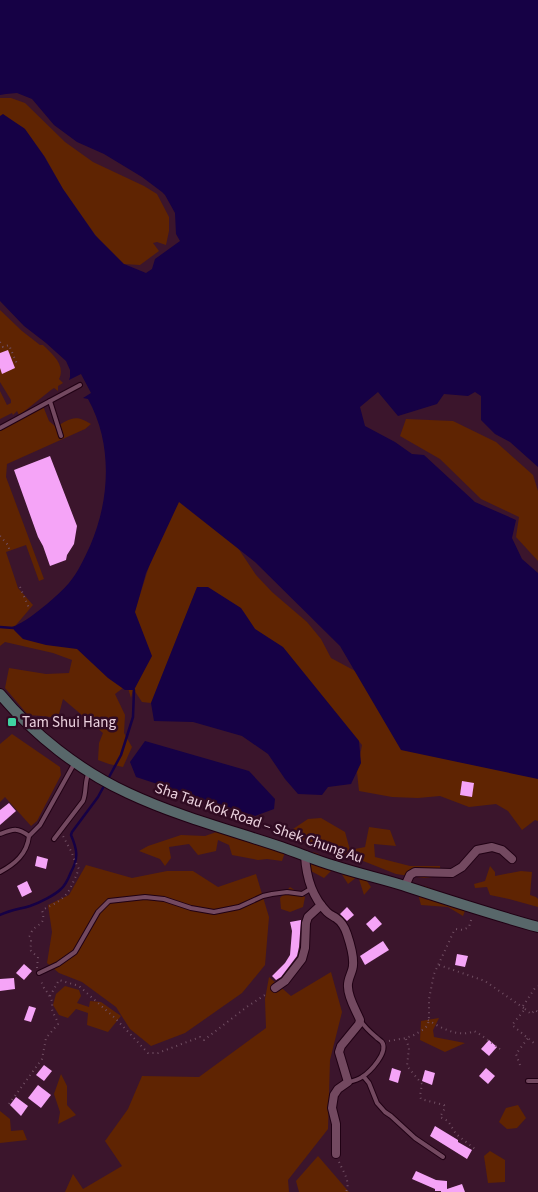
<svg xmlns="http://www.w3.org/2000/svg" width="538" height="1192" viewBox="0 0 538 1192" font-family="'Source Sans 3',sans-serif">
	<rect width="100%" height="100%" fill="#3b152c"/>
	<!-- green -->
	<g fill="#5f2402">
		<path d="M0 98H11L25 103 65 142 93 162 144 186 157 194 169 217V231L166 245 157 242 153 243 159 251 140 265 123 264 101 243 63 189 45 157 24 128 4 116 0 118Z"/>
		<path d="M0 310 22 331 40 345H43C52 354 66 365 59 379L63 383 58 386V391L54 388 51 390 21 414 35 410 43 406 49 421 56 427C70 418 76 414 91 424L85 429 7 464 6 477 44 579 39 581 26 545 6 552 18 588 33 605 16 625 27 633 134 614 151 560 159 515 185 490 234 542 256 575 272 592 307 622 321 639 331 658 538 769V821L535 820 522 830 508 811 496 804 469 807 440 796 418 798 392 797 359 791 357 772 362 745 284 649 255 629 243 611 197 588 151 703 142 702 134 690 135 681 131 698 127 685 115 694 125 715 124 733 132 747 123 767 109 764 98 760 99 743 103 733 63 699 58 718 42 716 28 715 5 688 9 668 46 674 69 673 72 660 53 653 5 642 0 646V427L19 415 17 411 13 415 12 413 0 419V391L7 405 11 403V400L0 382Z"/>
		<path d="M406 419 453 421 496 442 533 475 538 491V561L516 537 519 517 481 499 440 459 400 436Z"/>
		<path d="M12 734 60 767 61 775 37 821 31 826 5 797 0 802V744Z"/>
		<path d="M321 818 345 832 350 850 365 847 369 827 390 830 396 846 374 844 375 857 410 866H440L441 876 424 878 396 874 353 857 308 845 293 829 308 819Z"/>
		<path d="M222 830 285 852 282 861 267 859 258 860 232 855 229 845 218 840 216 851 198 855 189 844 169 847 171 858 165 866 160 859 139 851 148 846 181 835 205 836Z"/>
		<path d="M313 852 319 854 321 858 332 870 324 878 311 871 310 863Z"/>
		<path d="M86 865 132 878 167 871H193L218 887 256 874 269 917 265 965 242 993 185 1033 151 1046 130 1029 116 1007 82 982 59 973 47 963 52 932 48 905 69 895Z"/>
		<path d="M346 865 364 877 371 887 364 895 358 876 348 884 341 873Z"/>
		<path d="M490 866 495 872V876L521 871 532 872 530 895 536 897 538 899V907L509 899 490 895 487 887 475 888 474 884 485 881Z"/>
		<path d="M425 886 468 903 463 916 448 907 421 905 418 894Z"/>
		<path d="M290 887 305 897 303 907 290 912 281 909 280 898Z"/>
		<path d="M331 972 342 1012 330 1060 328 1129 288 1180 289 1192H65L73 1174 83 1189 122 1166 105 1141 128 1109 142 1076 199 1077 266 1028 265 999 269 977 291 996Z"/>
		<path d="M65 986 79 990 81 996 77 1003 89 1007 90 1001 101 1002 121 1016 108 1032 87 1025 88 1013 76 1009 68 1018 59 1015 53 1005 56 994Z"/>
		<path d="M439 1018 433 1030 434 1037 465 1043 445 1052 420 1040 421 1021Z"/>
		<path d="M61 1074 67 1086V1105L76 1115 58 1124 60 1112 54 1094Z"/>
		<path d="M518 1105 526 1118 517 1128 507 1129 499 1122 506 1108Z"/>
		<path d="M0 1111 10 1119 11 1131 23 1130 27 1140 0 1143Z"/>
		<path d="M490 1151 505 1160V1182L488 1183 484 1156Z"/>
		<path d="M318 1156 349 1192H299L296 1181Z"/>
	</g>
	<!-- water -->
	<g fill="#160145">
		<path d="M0 0H538V467L510 442 495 434 481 420V396L475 392 468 396 444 394 437 404 398 416 378 392 360 407 365 426 395 442 412 454 424 455 475 502 516 520 512 538 522 559 538 573V779L401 750 340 646 255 562 179 502 146 573 135 612 152 656 134 690H125L108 678 77 649 46 645 23 639 14 630 12 627C25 622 37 612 47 604 55 597 63 590 69 583 78 572 84 559 90 546 110 500 113 444 88 399L83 398 91 393 81 374 69 380 70 377V370L66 361 46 343 24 326 0 301V116L3 114 25 129 44 156 63 189 95 235 124 264 146 273 152 269 155 259 180 241 176 234 175 213 165 195 162 192 142 177 104 154 77 142 54 125 32 99 17 93 6 94 0 95Z"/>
		<path d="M197 587H208L241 608 255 629 283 647 359 741 361 763 351 784 328 787 322 795 298 794 285 779 268 754 242 736 193 722 154 721 151 703Z"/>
		<path d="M145 741 249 771 275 799 274 809 255 816 136 777 130 762Z"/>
	</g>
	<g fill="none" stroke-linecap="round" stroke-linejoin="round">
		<!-- stream -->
		<g stroke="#160145" stroke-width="2.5">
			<path d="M0 627 13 628"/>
			<path d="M108 779 121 755 133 717 134 690"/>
			<path d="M0 915C10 910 20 909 30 906 39 903 55 895 61 889 66 885 69 877 71 872 79 858 77 849 71 835L72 832 98 797 105 784"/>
		</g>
	</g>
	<!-- building -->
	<g fill="#f5a4f7">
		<path d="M8 350 15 368 2 374 0 368V353Z"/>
		<path d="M50 456 77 526 74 544 67 555 66 560 50 566 43 546 38 537 14 470Z"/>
		<path d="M462 781 474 783 472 797 460 795Z"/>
		<path d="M9 803 16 811 0 825V810Z"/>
		<path d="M37 856 48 859 46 869 35 866Z"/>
		<path d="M27 881 32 892 22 897 17 886Z"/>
		<path d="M347 907 354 915 347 921 340 914Z"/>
		<path d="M375 916 382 924 373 932 366 924Z"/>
		<path d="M301 920 299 947 297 956 281 977 276 980 272 976 285 963 290 955 292 931 290 922Z"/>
		<path d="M383 941 389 950 365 965 360 956Z"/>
		<path d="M457 954 468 956 465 967 455 965Z"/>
		<path d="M24 964 32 971 24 980 16 973Z"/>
		<path d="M14 978 15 989 0 991V979Z"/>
		<path d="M29 1006 36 1008 31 1022 24 1020Z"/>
		<path d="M489 1040 497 1047 489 1056 481 1049Z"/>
		<path d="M44 1065 52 1071 44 1081 36 1075Z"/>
		<path d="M392 1068 401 1071 398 1083 389 1080Z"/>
		<path d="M486 1068 495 1076 488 1084 479 1076Z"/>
		<path d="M425 1070 435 1073 432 1085 422 1081Z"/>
		<path d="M38 1085 51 1095 41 1108 28 1098Z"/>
		<path d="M16 1097 28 1106 21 1116 10 1105Z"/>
		<path d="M435 1126 458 1140V1142L472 1150 467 1159 430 1136Z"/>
		<path d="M416 1171 436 1180 447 1181V1189L462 1184 465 1192H441V1191H435V1189L412 1179Z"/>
	</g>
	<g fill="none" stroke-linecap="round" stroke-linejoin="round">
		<!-- lane casing -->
		<g stroke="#200114" stroke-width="6">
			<g id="lane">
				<path d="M50 401 80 385"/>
				<path d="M0 428 50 401 61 436"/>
				<path d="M0 834C13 829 17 827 29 836"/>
				<path d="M54 839 83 801C87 791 84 782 89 772"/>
				<path d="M0 872C15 864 27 854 29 836L40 825 74 764"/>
				<path d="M39 973 58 964 75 952 98 912 109 901 145 897 164 899 191 908 214 912 239 907 263 896 272 894 287 892 302 894 312 888"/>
				<path d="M364 1077 369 1083 377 1103 385 1112 391 1116 415 1138 443 1157"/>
				<path d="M528 1081H538"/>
				<path d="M348 1082C353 1081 358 1080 362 1077 370 1072 389 1052 382 1042 380 1040 378 1039 376 1037 370 1032 364 1026 360 1020"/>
			</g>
		</g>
		<!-- street casing -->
		<g stroke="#200114" stroke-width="10">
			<g id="street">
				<path d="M305 855C306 876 312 897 327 912 330 915 333 916 336 918 342 922 345 928 347 934 350 943 354 955 353 965 353 972 347 979 348 987 348 998 356 1010 360 1020L359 1024 341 1046 339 1052 348 1082 338 1089 334 1095 332 1108 336 1124V1154"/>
				<path d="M405 886 410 875 415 872 452 873 462 867 477 850 492 847 502 850 512 859"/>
				<path d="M275 988 285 981 302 959 305 948 306 923 308 917 321 905"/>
			</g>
		</g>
		<!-- secondary casing -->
		<g stroke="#200114" stroke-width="12">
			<path id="secondary" d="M0 694C33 734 80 771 128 793 177 816 230 830 281 847 299 853 317 861 335 866 359 874 384 879 408 887 451 901 494 915 538 927"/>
		</g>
		<!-- path -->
		<g stroke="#714f63" stroke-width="2" stroke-dasharray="1 4" stroke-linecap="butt">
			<path d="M0 342 3 347 9 345 17 364"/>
			<path d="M0 536 8 545 10 552"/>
			<path d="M20 587 29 608"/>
			<path d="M439 965 485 981 525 1009 512 1025 535 1044"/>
			<path d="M37 968 38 957C27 948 31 952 31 941 31 935 28 938 31 933 36 922 47 927 42 910 68 898 68 894 79 869L74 859 72 853 63 836"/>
			<path d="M50 996 59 980 79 986 116 1019 148 1053H158L200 1037 204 1040 248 1006 268 993"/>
			<path d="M523 1006 535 988 538 986"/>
			<path d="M525 1009 531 1014 535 1010 538 1012"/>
			<path d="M428 1020C441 1028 459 1038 474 1031L481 1035 500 1049"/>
			<path d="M406 1039 409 1048 407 1066 422 1084 420 1096 421 1099 444 1105 445 1108 440 1117 448 1121 456 1134 475 1149"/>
			<path d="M389 1041 406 1038 414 1035 424 1029 428 1025 429 1017V999L434 974 454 931 456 929 463 930 469 927 472 917"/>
			<path d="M520 1065 516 1054 528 1038"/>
			<path d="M9 1104 42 1059 46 1038 58 1024C57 1019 53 1014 52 1009 52 1004 53 1002 50 997 46 989 44 991 41 980"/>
			<path d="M339 1162C343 1171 351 1182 346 1192"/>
		</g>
		<!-- lane -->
		<use href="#lane" stroke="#734960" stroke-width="4"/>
		<!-- street -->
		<use href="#street" stroke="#734960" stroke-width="8"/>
		<!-- secondary -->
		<use href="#secondary" stroke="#58676a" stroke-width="10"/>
	</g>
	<!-- markers -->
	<rect fill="#40d4a2" stroke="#300b22" stroke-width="2" x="7" y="717" width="10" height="10" rx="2.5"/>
	<g text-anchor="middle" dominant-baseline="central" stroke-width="5" stroke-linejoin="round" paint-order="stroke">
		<!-- poi labels -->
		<g font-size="15" fill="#ebd1de" stroke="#300b22" text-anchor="start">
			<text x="22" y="722">Tam Shui Hang</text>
		</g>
		<!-- street labels -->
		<g font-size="15" fill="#ebd1de" stroke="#300b22">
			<text transform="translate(259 823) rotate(19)">Sha Tau Kok Road – Shek Chung Au</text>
		</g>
	</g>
</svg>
